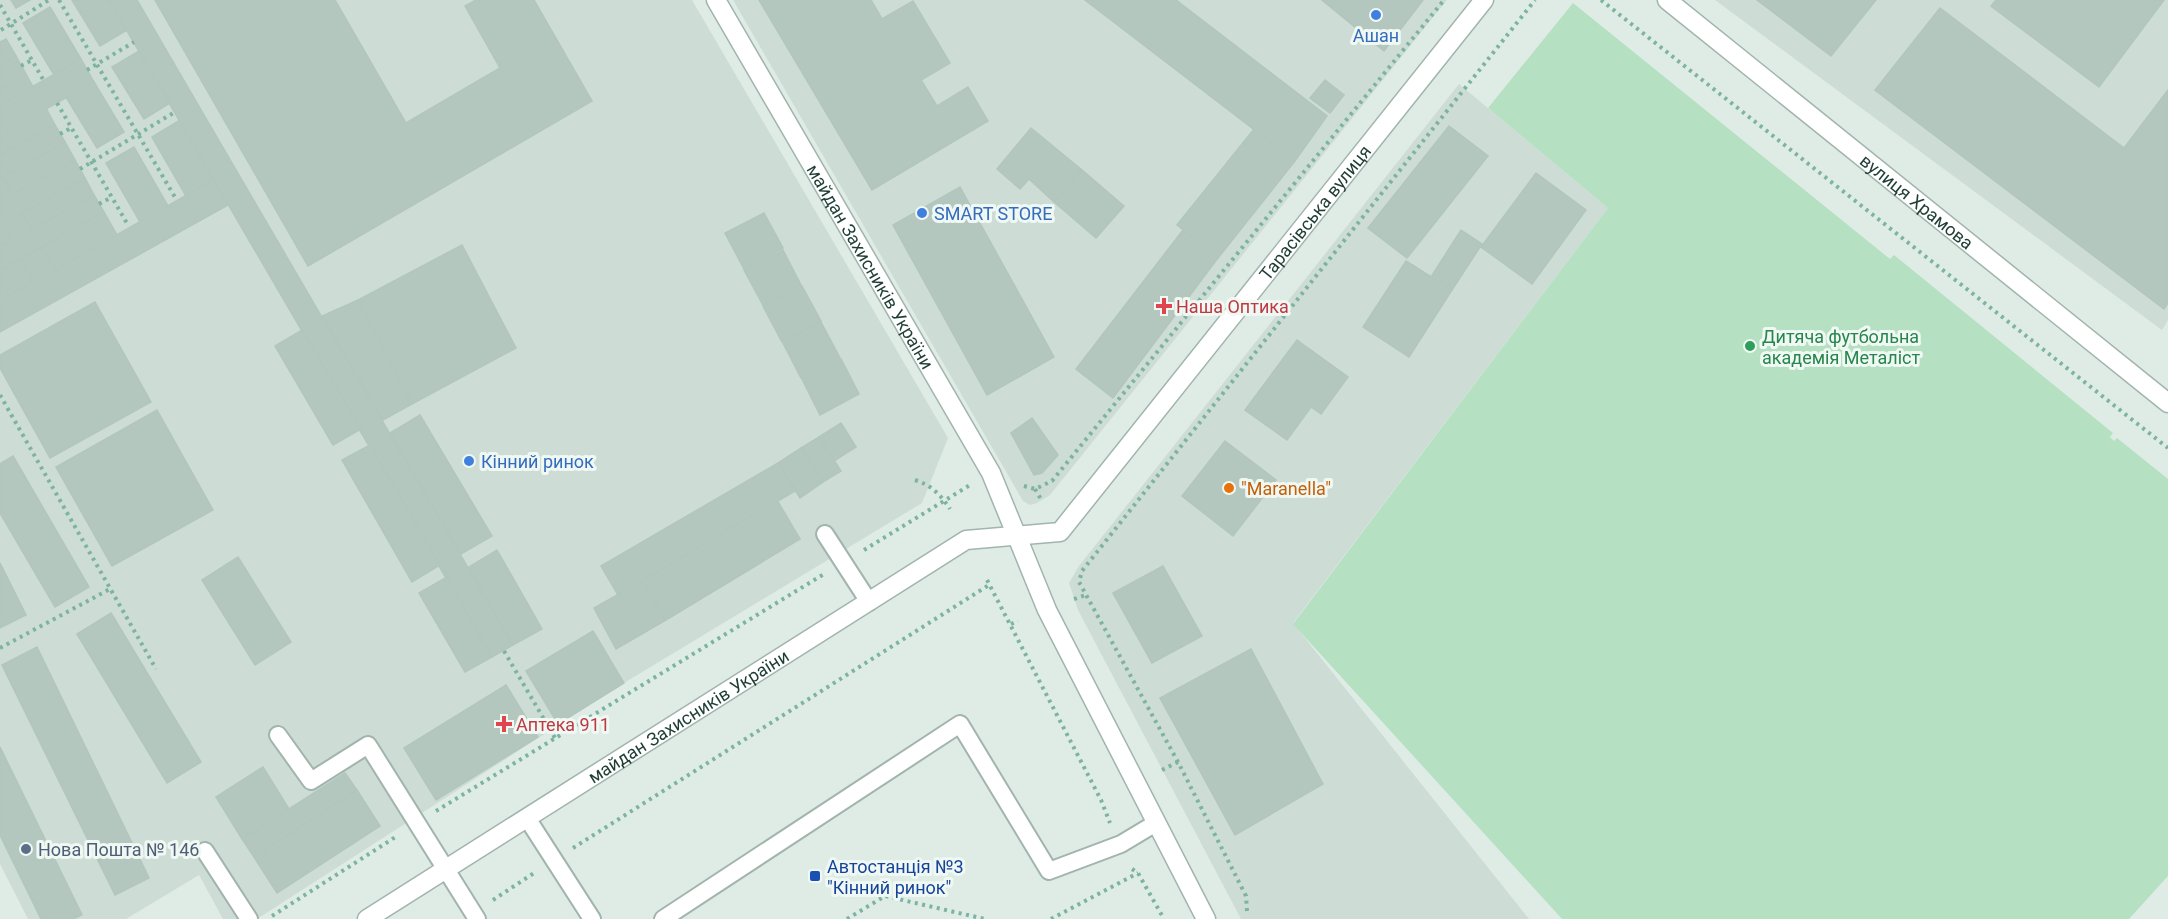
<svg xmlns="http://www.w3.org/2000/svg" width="2168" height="919" viewBox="0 0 2168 919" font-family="Roboto,sans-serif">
	<rect width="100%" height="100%" fill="#dfece6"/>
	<!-- built -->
	<g fill="#cddcd5">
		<path d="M0 0H692L948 438 922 503 624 683 257 919H223L199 875 126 919H28L0 864Z"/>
		<path d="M733 0H1447L1050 495 1037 503 1030 505 1023 501Z"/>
		<path d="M1715 0H2168V320L2162 330Z"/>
		<path d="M1459 84 1608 208 1293 623 1529 919H1241L1078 610 1069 583 1079 566Z"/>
	</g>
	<!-- green -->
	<path fill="#b5e0c1" d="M1573 3 1890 259 1894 255 2113 433 2110 437 2114 441 2117 438 2168 479V876L2129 919H1562L1293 624 1608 208 1488 108Z"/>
	<!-- building -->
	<g fill="#b4c7bf" stroke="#b1c6bd" stroke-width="1.5">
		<path d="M11 0H30L16 8Z"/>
		<path d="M72 0H109L127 30 100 46Z"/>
		<path d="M109 0H137L513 645 492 657Z"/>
		<path d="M155 0H335L406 123 500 68 465 6 476 0H534L592 101 308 266Z"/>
		<path d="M759 0H871L882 19 913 1 950 63 921 80 937 106 968 87 988 121 872 190Z"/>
		<path d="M1085 0H1176L1327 116 1295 161Z"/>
		<path d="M1322 0H1423L1384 51Z"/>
		<path d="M1757 0H1876L1831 56Z"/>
		<path d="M1996 0H2164L2099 87 1991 6Z"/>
		<path d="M50 7 81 59 54 75 23 23Z"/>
		<path d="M1940 8 2124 148 2168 90V303L2164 309 1875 90Z"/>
		<path d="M6 39 16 56 0 65V42Z"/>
		<path d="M139 51 170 103 144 119 112 67Z"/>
		<path d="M16 56 26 74 0 89V65Z"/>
		<path d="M81 59 94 82 0 135V105Z"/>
		<path d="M26 74 33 87 0 105V89Z"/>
		<path d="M1325 80 1344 95 1330 113 1310 98Z"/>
		<path d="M94 82 124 132 97 148 66 97Z"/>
		<path d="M46 108 55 125 0 155V135Z"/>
		<path d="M180 120 213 180 186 196 152 137Z"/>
		<path d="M55 125 65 142 0 179V155Z"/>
		<path d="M1449 126 1488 156 1407 258 1368 228Z"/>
		<path d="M1031 128 1082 170 1054 202 1029 179 1020 189 997 169Z"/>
		<path d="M1254 129 1295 161 1218 258 1177 225Z"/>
		<path d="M65 142 75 160 13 194 3 177Z"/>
		<path d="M134 147 168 206 140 222 106 163Z"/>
		<path d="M75 160 85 178 0 225V179L3 177 13 194Z"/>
		<path d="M1082 170 1124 206 1096 238 1054 202Z"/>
		<path d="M1536 173 1586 210 1532 284 1481 247Z"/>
		<path d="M85 178 94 195 32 229 22 213Z"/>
		<path d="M213 180 228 205 0 332V300L33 281 21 259 42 247 55 270Z"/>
		<path d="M960 187 1054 357 987 395 893 225Z"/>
		<path d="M94 195 104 212 0 270V246L12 240 3 223 22 213 32 229Z"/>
		<path d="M104 212 117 235 55 270 42 247Z"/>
		<path d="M764 213 783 248 744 269 725 233Z"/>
		<path d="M3 223 12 240 0 246V225Z"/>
		<path d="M1183 230 1218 258 1113 398 1076 369Z"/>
		<path d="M1461 230 1482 244 1452 290 1431 277Z"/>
		<path d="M462 245 516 348 412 404 358 300Z"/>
		<path d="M783 250 801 285 763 305 744 270Z"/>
		<path d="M21 259 33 281 0 300V270Z"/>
		<path d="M1406 261 1452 290 1409 357 1363 327Z"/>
		<path d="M802 286 821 321 782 342 763 306Z"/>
		<path d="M358 300 412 404 383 420 322 316Z"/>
		<path d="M95 302 151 402 50 458 0 368V355Z"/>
		<path d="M821 322 840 358 801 378 783 343Z"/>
		<path d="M302 330 361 429 333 445 275 346Z"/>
		<path d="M1297 340 1348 377 1321 414 1311 407 1287 440 1245 410Z"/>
		<path d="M841 359 859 394 820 415 802 379Z"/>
		<path d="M157 410 213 510 112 566 56 467Z"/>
		<path d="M420 415 492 536 461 554 390 433Z"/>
		<path d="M1032 418 1058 455 1042 473 1034 475 1011 433Z"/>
		<path d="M841 423 856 447 834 461 819 437Z"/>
		<path d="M819 437 841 471 823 482 801 448Z"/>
		<path d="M1225 441 1276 480 1233 536 1182 496Z"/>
		<path d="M370 445 440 565 412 582 342 460Z"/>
		<path d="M801 448 823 482 800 498 778 463Z"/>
		<path d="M13 456 89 587 55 607 0 513V464Z"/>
		<path d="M778 463 795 491 618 595 601 566Z"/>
		<path d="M777 500 800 539 666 620 642 581Z"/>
		<path d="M497 550 542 629 513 645 469 567Z"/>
		<path d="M238 557 291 642 255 665 202 580Z"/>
		<path d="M0 563 26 615 0 628Z"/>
		<path d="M1163 566 1202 636 1152 663 1113 593Z"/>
		<path d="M447 577 492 657 465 672 419 593Z"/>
		<path d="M642 581 666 620 616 649 594 608Z"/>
		<path d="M111 613 201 762 167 783 77 634Z"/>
		<path d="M593 631 624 683 558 724 526 671Z"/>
		<path d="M37 647 149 878 115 895 2 665Z"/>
		<path d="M1251 649 1323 784 1235 835 1160 698Z"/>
		<path d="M506 685 538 737 436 800 404 748Z"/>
		<path d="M0 747 82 915 73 919H41L0 835Z"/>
		<path d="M263 767 289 809 242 839 216 797Z"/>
		<path d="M345 773 357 790 254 857 242 839Z"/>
		<path d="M357 790 380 826 277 893 254 857Z"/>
	</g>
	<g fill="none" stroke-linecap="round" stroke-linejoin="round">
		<!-- service casing -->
		<g stroke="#a1b4ad" stroke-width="20">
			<g id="service">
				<path d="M825 534 869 602"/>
				<path d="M278 735 311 781 368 745 477 919"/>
				<path d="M527 818 592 919"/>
				<path d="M205 851 249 919"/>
				<path d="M663 919 960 724 1049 871 1121 844 1156 823"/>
			</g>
		</g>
		<!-- tertiary casing -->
		<g stroke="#a1b4ad" stroke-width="21">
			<g id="tertiary">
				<path id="s1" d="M716 0 991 473 1047 610 1206 919"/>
				<path id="s2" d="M1667 0 2168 403"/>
				<path id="s3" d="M367 919 966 540 1060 532 1484 0"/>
			</g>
		</g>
		<!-- path -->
		<g stroke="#7cb3a2" stroke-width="4" stroke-dasharray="3 4.5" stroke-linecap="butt">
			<path d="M59 0 176 199"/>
			<path d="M1601 0 2168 448"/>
			<path d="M0 5 44 81"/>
			<path d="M1 30 49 0"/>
			<path d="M21 66 32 60"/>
			<path d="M87 70 134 42"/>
			<path d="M57 103 128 225"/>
			<path d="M60 134 71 128"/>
			<path d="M80 169 175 112"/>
			<path d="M99 204 112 197"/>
			<path d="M0 395 156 669"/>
			<path d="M915 480C931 485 941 495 950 509"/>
			<path d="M1024 486 1035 489 1052 481 1444 0"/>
			<path d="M1035 489 1042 501"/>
			<path d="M864 550 970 485"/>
			<path d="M987 580 1101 800 1110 823"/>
			<path d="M1074 599 1086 595"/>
			<path d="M1011 624 1018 621"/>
			<path d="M0 648 110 589"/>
			<path d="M504 651 555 738"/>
			<path d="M1162 770 1178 762"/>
			<path d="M436 811 824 574"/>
			<path d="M573 848 989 585"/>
			<path d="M1132 869 1138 873 1164 919"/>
			<path d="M493 900 534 873"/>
			<path d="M1247 911 1246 896 1178 762 1079 582 1082 571 1535 0"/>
			<path d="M272 916 397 836"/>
			<path d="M847 919 885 896 985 919"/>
			<path d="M1051 919 1138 873"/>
		</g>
		<!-- service -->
		<use href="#service" stroke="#fff" stroke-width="16"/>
		<!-- tertiary -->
		<use href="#tertiary" stroke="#fff" stroke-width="18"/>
	</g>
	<!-- markers -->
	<g fill="#3f7fe0" stroke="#f0f8f4" stroke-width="2">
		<circle cx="1376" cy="15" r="6"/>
		<circle cx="922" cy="213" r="6"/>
		<circle cx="469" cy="461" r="6"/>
	</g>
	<g fill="#e0444e" stroke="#f0f8f4" stroke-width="2">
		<path d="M1161 297h6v6h6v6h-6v6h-6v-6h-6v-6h6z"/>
		<path d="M501 715h6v6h6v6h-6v6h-6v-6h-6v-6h6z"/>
	</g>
	<circle fill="#2e9e5b" stroke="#f0f8f4" stroke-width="2" cx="1750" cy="346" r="6"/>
	<circle fill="#e8710a" stroke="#f0f8f4" stroke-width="2" cx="1229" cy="488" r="6"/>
	<circle fill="#5c6f8a" stroke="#f0f8f4" stroke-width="2" cx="26" cy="849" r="6"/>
	<rect fill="#1a4fb4" stroke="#f0f8f4" stroke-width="2" x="809" y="870" width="12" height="12" rx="3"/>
	<g text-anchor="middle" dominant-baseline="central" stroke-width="6" stroke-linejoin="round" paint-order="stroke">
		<!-- shop labels -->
		<g font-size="18" fill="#366cbe" stroke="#f0f8f4" text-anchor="start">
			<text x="1376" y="35" text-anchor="middle">Ашан</text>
			<text x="934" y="213">SMART STORE</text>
			<text x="481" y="461">Кінний ринок</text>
		</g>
		<!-- street labels -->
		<g font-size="18" fill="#1e3e35" stroke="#f0f8f4">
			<text stroke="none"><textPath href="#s2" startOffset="321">вулиця Храмова</textPath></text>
			<text stroke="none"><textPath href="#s3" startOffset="1212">Тарасівська вулиця</textPath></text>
			<text stroke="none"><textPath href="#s1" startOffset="308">майдан Захисників України</textPath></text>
			<text stroke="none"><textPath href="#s3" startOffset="380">майдан Захисників України</textPath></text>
		</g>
		<!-- health labels -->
		<g font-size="18" fill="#be3a42" stroke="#f0f8f4" text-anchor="start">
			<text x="1176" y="306">Наша Оптика</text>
			<text x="516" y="724">Аптека 911</text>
		</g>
		<!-- leisure labels -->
		<g font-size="18" fill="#27864d" stroke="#f0f8f4" text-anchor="start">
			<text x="1762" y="336">Дитяча футбольна<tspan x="1762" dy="21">академія Металіст</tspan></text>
		</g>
		<!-- food labels -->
		<g font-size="18" fill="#c56008" stroke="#f0f8f4" text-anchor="start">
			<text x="1241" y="488">"Maranella"</text>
		</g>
		<!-- service labels -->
		<g font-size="18" fill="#4e5e75" stroke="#f0f8f4" text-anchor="start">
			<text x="38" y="849">Нова Пошта № 146</text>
		</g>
		<!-- transit labels -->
		<g font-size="18" fill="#164399" stroke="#f0f8f4" text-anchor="start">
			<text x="827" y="866">Автостанція №3<tspan x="827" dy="21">"Кінний ринок"</tspan></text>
		</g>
	</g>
</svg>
